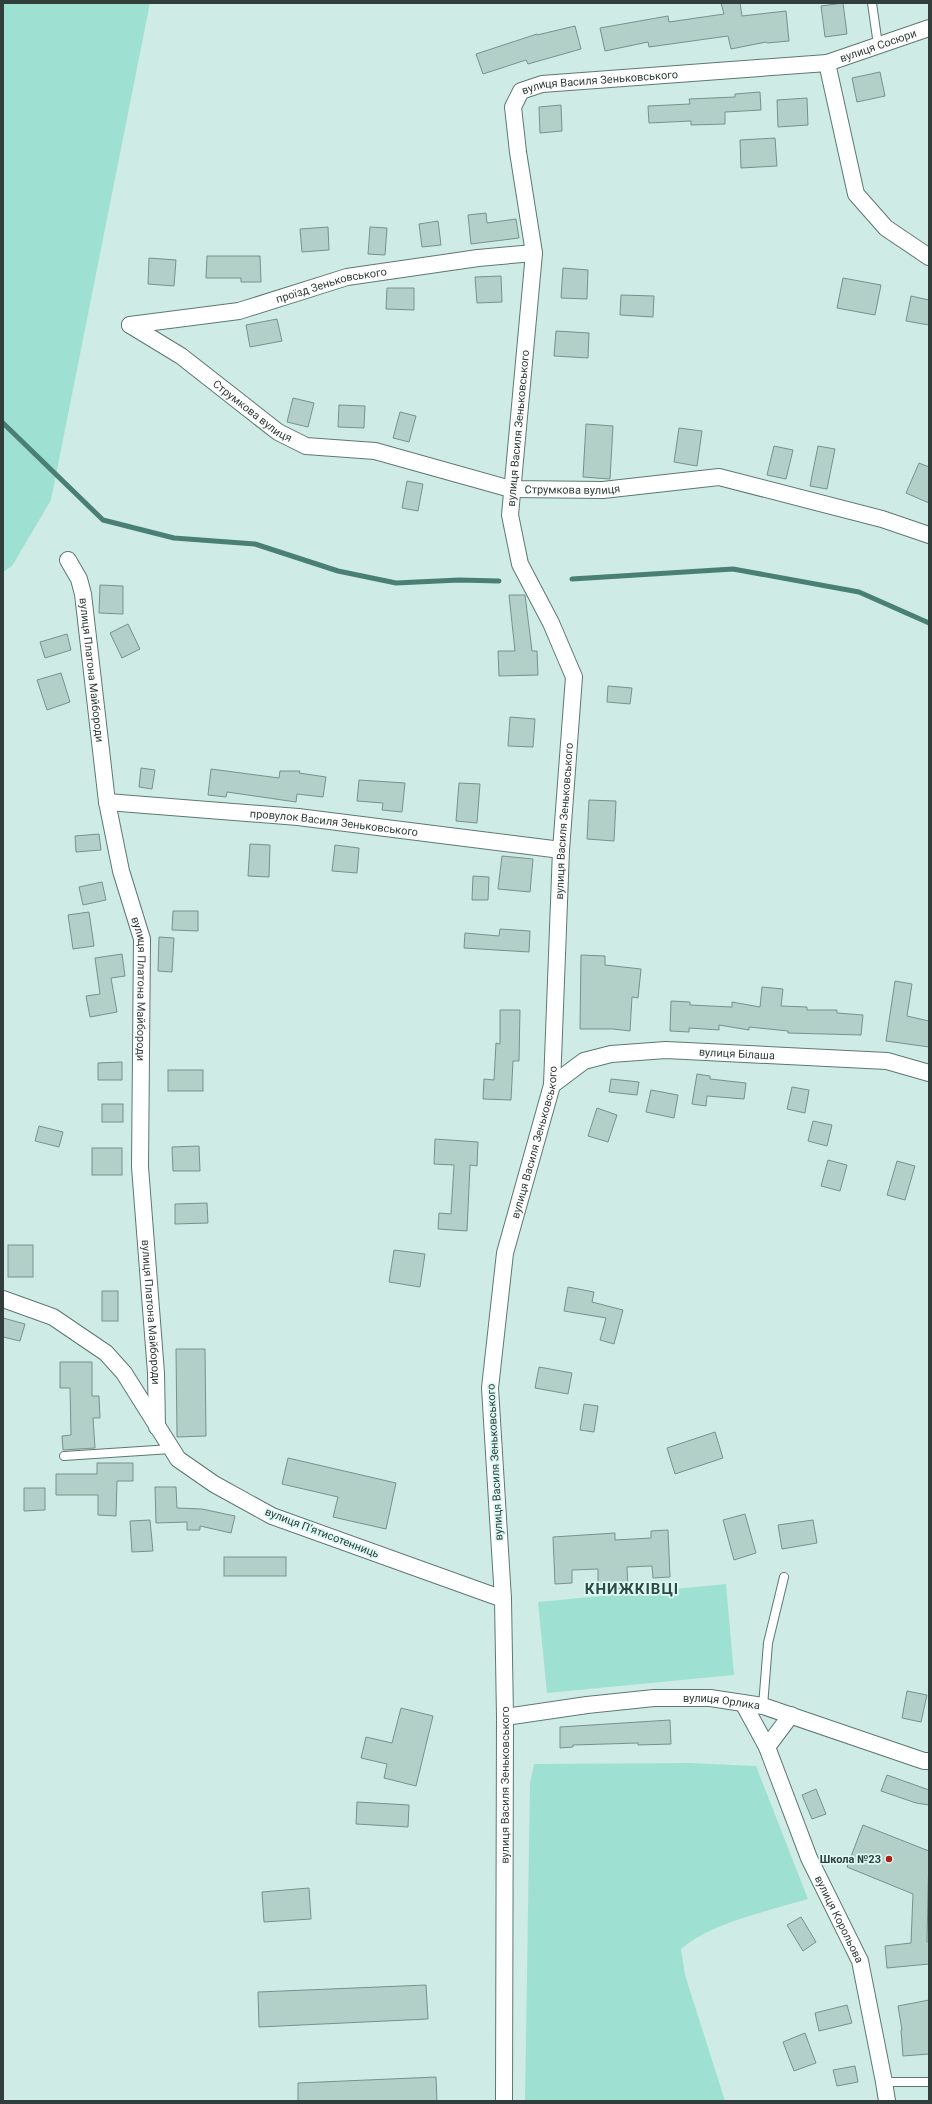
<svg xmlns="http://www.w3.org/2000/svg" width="932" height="2104" viewBox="0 0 932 2104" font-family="Roboto,sans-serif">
	<rect width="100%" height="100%" fill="#ceece5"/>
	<!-- green -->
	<g fill="#9ee1d3">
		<path d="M3 3H150L51 500 12 566 3 572Z"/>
		<path d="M726 1584 734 1675 547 1693 538 1602Z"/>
		<path d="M690 1763 756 1766 808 1899C771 1910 710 1923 681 1949L685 1975 725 2101H525L530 1783 534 1764Z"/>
	</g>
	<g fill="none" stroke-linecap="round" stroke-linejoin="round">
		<!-- stream -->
		<g stroke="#4a7f75" stroke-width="5">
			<path d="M3 423 103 520 174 538 255 544 338 571 396 583 459 580 499 581"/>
			<path d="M572 579 733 569 859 592 929 623"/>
		</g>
	</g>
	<!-- building -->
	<g fill="#b2cfc8" stroke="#76928c">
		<path d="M721 3H740L742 16 786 11 789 41 767 43 766 42 731 49 728 36 649 47 648 42 605 51 600 28 668 16 669 22 724 14Z"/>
		<path d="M843 3 847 34 825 37 821 6Z"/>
		<path d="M575 26 581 49 528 64 526 60 483 74 476 54 537 34V35Z"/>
		<path d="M880 72 885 96 857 102 852 78Z"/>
		<path d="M760 92 761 110 725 112V124L691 125V121L649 123 648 106 690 104 689 99 735 97V94Z"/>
		<path d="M807 98 808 125 778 127 777 100Z"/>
		<path d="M561 105 562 131 540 133 539 107Z"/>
		<path d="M775 138 777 166 741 168 740 140Z"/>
		<path d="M486 213 487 223 516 219 519 238 471 244 468 215Z"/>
		<path d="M438 221 441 245 422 247 419 224Z"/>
		<path d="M328 227 329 250 302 252 300 229Z"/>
		<path d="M370 227 387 228 385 255 368 254Z"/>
		<path d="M207 256H260L261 282H241V278H206Z"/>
		<path d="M149 258 176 260 174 286 148 284Z"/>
		<path d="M563 268 588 270 587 299 561 298Z"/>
		<path d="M501 276 502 302 477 303 475 277Z"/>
		<path d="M843 278 881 285 875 315 837 308Z"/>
		<path d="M387 288H414V310L386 309Z"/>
		<path d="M621 295 654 296 653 317 620 315Z"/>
		<path d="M911 296 929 300V325L906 321Z"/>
		<path d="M277 319 282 341 250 347 246 325Z"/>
		<path d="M556 331 589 333 588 358 554 356Z"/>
		<path d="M293 398 314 403 308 427 287 422Z"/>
		<path d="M339 405 365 406 364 428 338 427Z"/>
		<path d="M400 412 416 416 409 442 393 438Z"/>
		<path d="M586 424 613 426 610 479 583 477Z"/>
		<path d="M679 428 702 431 697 466 674 462Z"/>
		<path d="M774 446 793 450 786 479 767 475Z"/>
		<path d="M818 446 835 449 827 489 810 486Z"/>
		<path d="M919 463 929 467V503L906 493Z"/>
		<path d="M407 481 423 484 418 511 402 508Z"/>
		<path d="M100 585 123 586V614L99 613Z"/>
		<path d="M509 595H525L532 651H537L538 675 499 676 498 651H515Z"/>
		<path d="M128 624 140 649 122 658 110 633Z"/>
		<path d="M67 634 71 650 45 658 40 642Z"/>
		<path d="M61 673 70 702 47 710 37 680Z"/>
		<path d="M608 686 632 688 630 704 607 702Z"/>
		<path d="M510 717 535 719 533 747 508 746Z"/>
		<path d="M141 768 155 770 152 789 139 787Z"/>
		<path d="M211 769 279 778 280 771H300L299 773 326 777 323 797 297 794 296 802 227 792 226 797 208 795Z"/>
		<path d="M359 780 405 783 402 812 382 810 383 803 357 801Z"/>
		<path d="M459 783 480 784 477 823 456 821Z"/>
		<path d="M589 800 616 801 614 841 587 839Z"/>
		<path d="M99 834 101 850 76 852 75 836Z"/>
		<path d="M250 844 270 845 269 877 248 876Z"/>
		<path d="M335 845 359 848 357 873 332 871Z"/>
		<path d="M502 856 533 859 530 892 498 889Z"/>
		<path d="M473 876 489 877 488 900H472Z"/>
		<path d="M102 882 106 900 83 905 79 887Z"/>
		<path d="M173 911H198V931L172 930Z"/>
		<path d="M89 912 94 946 73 949 68 915Z"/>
		<path d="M500 929 530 931 529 952 464 948 465 933 499 936Z"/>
		<path d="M159 937 174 938 172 972 158 971Z"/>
		<path d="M122 954 125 976 111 978 117 1012 90 1017 86 996 100 994 95 958Z"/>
		<path d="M581 955 605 956V965L641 969 638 998 632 997 630 1031 613 1029H580Z"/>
		<path d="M895 981 912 984 907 1016 929 1021V1047L886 1041Z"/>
		<path d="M762 987 783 989 781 1006 807 1007V1010H837V1013L863 1015 861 1035 788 1033V1031L749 1027V1030L719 1025V1030L689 1028V1032L670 1031 671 1001 690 1002V1005L732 1007V1002L760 1007Z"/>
		<path d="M500 1010H520L519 1061H513L511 1100 483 1099 484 1079 494 1080 496 1043 500 1044Z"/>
		<path d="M122 1062V1080H98V1063Z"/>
		<rect x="168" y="1070" width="35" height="21"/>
		<path d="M697 1074 710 1076V1079L746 1083 744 1099 707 1096 706 1106 692 1104Z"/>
		<path d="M611 1079 639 1082 637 1095 609 1092Z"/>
		<path d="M792 1087 809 1090 805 1113 787 1109Z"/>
		<path d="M651 1090 678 1095 674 1118 646 1112Z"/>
		<rect x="102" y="1104" width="21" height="18"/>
		<path d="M597 1108 617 1115 608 1142 588 1136Z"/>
		<path d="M813 1121 832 1125 827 1146 808 1141Z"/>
		<path d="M39 1126 63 1132 59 1147 35 1141Z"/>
		<path d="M435 1139 478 1142 477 1166 470 1165 467 1231 438 1229 439 1213 451 1214 454 1165 434 1164Z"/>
		<path d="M199 1146 200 1171H173L172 1147Z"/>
		<rect x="92" y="1148" width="30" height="27"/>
		<path d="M828 1160 847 1165 840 1191 821 1186Z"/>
		<path d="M897 1161 915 1166 905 1200 887 1195Z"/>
		<path d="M207 1203 208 1223 175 1224V1204Z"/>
		<rect x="8" y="1245" width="25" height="32"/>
		<path d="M394 1250 425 1254 420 1287 389 1282Z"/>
		<path d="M568 1287 594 1292 592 1302 623 1310 614 1344 600 1340 606 1318 564 1311Z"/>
		<rect x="102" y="1291" width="16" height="30"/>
		<path d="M3 1318 25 1324 20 1341 3 1337Z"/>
		<path d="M176 1349H205L206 1436 177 1437Z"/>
		<path d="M60 1362H92V1396H99L100 1418H93L95 1448 63 1450 62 1436 71 1435 70 1388H60Z"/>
		<path d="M539 1367 572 1373 568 1394 535 1388Z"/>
		<path d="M584 1404 598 1406 594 1432 580 1430Z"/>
		<path d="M715 1432 723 1458 675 1474 667 1448Z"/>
		<path d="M288 1458 396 1483 386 1529 333 1517 338 1497 282 1484Z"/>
		<path d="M97 1463H133V1481H117L116 1516 98 1515V1495H56V1474H97Z"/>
		<path d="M155 1487H176L177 1508 202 1509 235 1516 231 1533 200 1526V1530H187V1522L156 1523Z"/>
		<path d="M24 1488H45V1510L24 1511Z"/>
		<path d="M745 1514 756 1553 734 1560 723 1520Z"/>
		<path d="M150 1520 153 1551 132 1552 130 1521Z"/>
		<path d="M813 1520 817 1543 782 1549 778 1525Z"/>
		<path d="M668 1530 670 1577 653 1578 652 1566 627 1567 628 1588 598 1590V1569L572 1570V1583L555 1584 553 1537 615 1533V1540L651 1538V1531Z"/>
		<rect x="224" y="1557" width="62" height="19"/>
		<path d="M907 1691 927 1695 921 1722 902 1718Z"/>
		<path d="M401 1708 433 1716 416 1786 384 1778 387 1764 361 1758 366 1737 392 1743Z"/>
		<path d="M670 1720 671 1744 638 1745V1743L573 1745V1747L560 1748V1727Z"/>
		<path d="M887 1775 929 1790V1805L916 1803 881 1791Z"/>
		<path d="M816 1789 826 1814 812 1819 802 1795Z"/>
		<path d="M357 1802 409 1805 408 1827 356 1824Z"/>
		<path d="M863 1825 929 1851 927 1942H929V1964L887 1968 885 1946 911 1943 913 1894 847 1867Z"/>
		<path d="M309 1888 311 1919 264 1922 262 1892Z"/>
		<path d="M801 1917 816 1942 803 1951 787 1925Z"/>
		<path d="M426 1985 428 2019 259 2027 258 1992Z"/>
		<path d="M929 2000V2054L903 2056 901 2030H902L898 2006Z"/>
		<path d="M847 2005 852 2023 819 2031 815 2013Z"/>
		<path d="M805 2033 816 2063 794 2071 783 2042Z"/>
		<path d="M855 2066 858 2082 837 2086 833 2070Z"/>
		<path d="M436 2077 437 2101H298V2083Z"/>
	</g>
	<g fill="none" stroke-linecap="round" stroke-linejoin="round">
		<!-- lane casing -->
		<g stroke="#5d7872" stroke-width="10">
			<g id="lane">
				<path d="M872 3 878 45"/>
				<path d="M64 1456 171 1449"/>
				<path d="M763 1706 768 1643 784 1577"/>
				<path d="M884 2082H929"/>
			</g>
		</g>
		<!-- street casing -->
		<g stroke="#5d7872" stroke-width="18">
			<g id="street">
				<path id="s1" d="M827 63 929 28"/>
				<path id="s2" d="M130 325 181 356 278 432 306 446 375 451 511 489 603 490 719 477 882 519 929 535"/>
				<path id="s3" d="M130 325 239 311 347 277 478 258 534 253"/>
				<path id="s4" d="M68 560 79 579 83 594 107 802 121 871 142 939 140 1167 156 1373 157 1427"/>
				<path id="s5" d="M107 802 298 817 561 850"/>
				<path id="s6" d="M552 1085 584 1061 611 1054 666 1050 887 1061 929 1073"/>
				<path d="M3 1299 53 1317 106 1353 124 1373 178 1459 214 1484 272 1516 503 1599"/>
				<path id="s7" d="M743 1703 767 1747 809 1858 860 1961 884 2082 887 2101"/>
				<path id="s8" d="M505 1717 587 1705 654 1698H710L763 1706 924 1761H929"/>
				<path d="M767 1747 791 1715"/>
				<path id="s9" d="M504 2101 505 1717 503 1599 490 1388 505 1253 552 1085 561 850 574 677 551 623 520 564 510 515 534 253 518 152 513 107 521 91 542 84 827 63 856 194 886 228 929 257"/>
			</g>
		</g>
		<!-- lane -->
		<use href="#lane" stroke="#fff" stroke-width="8"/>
		<!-- street -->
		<use href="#street" stroke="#fff" stroke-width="16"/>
	</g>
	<!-- markers -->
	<circle fill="#af2013" stroke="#dbfaf3" stroke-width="1.5" cx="889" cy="1859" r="4"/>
	<g text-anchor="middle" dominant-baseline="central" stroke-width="3.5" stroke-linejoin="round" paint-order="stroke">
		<!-- street labels -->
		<g font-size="11" fill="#323e3b" stroke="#dbfaf3">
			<text stroke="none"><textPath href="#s1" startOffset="54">вулиця Сосюри</textPath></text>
			<text stroke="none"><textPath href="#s9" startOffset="2116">вулиця Василя Зеньковського</textPath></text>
			<text stroke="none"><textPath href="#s3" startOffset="206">проїзд Зеньковського</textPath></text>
			<text stroke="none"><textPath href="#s2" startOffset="150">Струмкова вулиця</textPath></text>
			<text stroke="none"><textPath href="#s9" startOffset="1695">вулиця Василя Зеньковського</textPath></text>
			<text stroke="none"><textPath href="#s2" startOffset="486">Струмкова вулиця</textPath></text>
			<text stroke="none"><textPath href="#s4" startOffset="114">вулиця Платона Майбороди</textPath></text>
			<text stroke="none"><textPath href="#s9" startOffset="1288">вулиця Василя Зеньковського</textPath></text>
			<text stroke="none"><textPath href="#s5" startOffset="228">провулок Василя Зеньковського</textPath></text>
			<text stroke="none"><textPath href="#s4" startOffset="438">вулиця Платона Майбороди</textPath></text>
			<text stroke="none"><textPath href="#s6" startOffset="194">вулиця Білаша</textPath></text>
			<text stroke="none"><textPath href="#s9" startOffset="964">вулиця Василя Зеньковського</textPath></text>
			<text stroke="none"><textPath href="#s4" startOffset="762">вулиця Платона Майбороди</textPath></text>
			<text transform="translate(495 1462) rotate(-93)">вулиця Василя Зеньковського</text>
			<text transform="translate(322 1533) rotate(21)">вулиця Пʼятисотенниць</text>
			<text stroke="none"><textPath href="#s8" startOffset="218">вулиця Орлика</textPath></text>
			<text stroke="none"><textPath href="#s9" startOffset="316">вулиця Василя Зеньковського</textPath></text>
			<text stroke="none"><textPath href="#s7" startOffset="237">вулиця Корольова</textPath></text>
		</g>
		<!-- poi labels -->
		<g font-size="11" font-weight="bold" fill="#323e3b" stroke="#dbfaf3" text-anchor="end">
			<text x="881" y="1859">Школа №23</text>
		</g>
		<!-- district labels -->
		<g font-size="15" font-weight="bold" letter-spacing="1" fill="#2f4944" stroke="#dbfaf3">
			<text x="632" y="1589">КНИЖКІВЦІ</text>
		</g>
	</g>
	<!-- border -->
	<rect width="932" height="2104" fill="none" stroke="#323e3b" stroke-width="8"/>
</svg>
